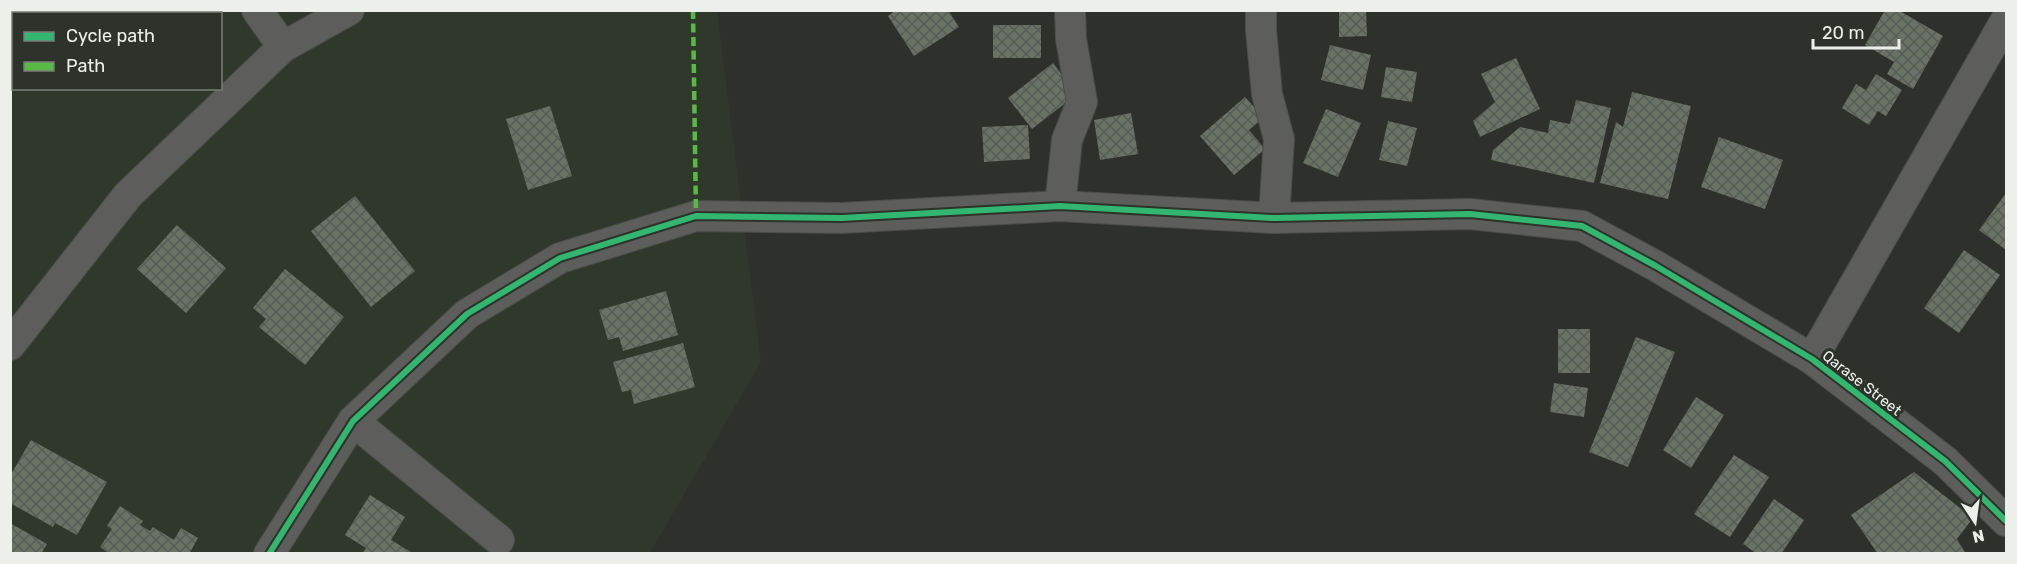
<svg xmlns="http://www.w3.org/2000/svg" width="2017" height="564" viewBox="0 0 2017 564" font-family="Rubik,sans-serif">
	<defs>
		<pattern id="building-cross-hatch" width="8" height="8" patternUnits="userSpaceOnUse" patternTransform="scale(1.5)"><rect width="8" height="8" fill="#6a7165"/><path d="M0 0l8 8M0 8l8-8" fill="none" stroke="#585c56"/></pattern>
	</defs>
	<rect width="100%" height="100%" fill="#2e302c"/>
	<!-- built -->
	<path fill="#30382c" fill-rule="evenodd" d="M10 11H717L761 362 650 553H11ZM14 14H220V88H14Z"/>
	<!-- building -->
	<g fill="url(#building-cross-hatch)">
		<path d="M896 10H948L959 27 914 56 888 16Z"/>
		<path d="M1339 10H1366L1367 36 1339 37Z"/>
		<path d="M1885 10H1898L1943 36 1913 89 1887 74 1894 62 1865 45Z"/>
		<rect x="993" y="25" width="48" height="33"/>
		<path d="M1330 45 1371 55 1363 90 1321 80Z"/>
		<path d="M1516 58 1540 109 1480 137 1473 121 1495 102 1481 74Z"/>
		<path d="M1053 63 1077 94 1032 129 1008 98Z"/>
		<path d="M1386 67 1417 72 1412 102 1381 97Z"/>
		<path d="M1876 74 1902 90 1886 116 1878 111 1869 125 1842 108 1856 84 1866 90Z"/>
		<path d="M1632 92 1691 106 1668 199 1600 183 1616 122 1623 127Z"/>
		<path d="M1245 97 1264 118 1249 130 1265 149 1234 175 1200 136Z"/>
		<path d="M1576 100 1611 108 1594 183 1491 160 1493 150 1520 127 1548 133 1550 120 1570 124Z"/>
		<path d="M550 106 572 176 528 190 506 119Z"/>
		<path d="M1326 109 1361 123 1338 177 1303 163Z"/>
		<path d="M1131 113 1138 154 1100 160 1094 120Z"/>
		<path d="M1388 121 1417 128 1407 166 1379 160Z"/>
		<path d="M1028 125 1030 159 984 162 982 127Z"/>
		<path d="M1719 137 1783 160 1765 209 1701 187Z"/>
		<path d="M2006 193V250L1979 230Z"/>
		<path d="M355 196 415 271 371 307 311 231Z"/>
		<path d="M177 225 226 268 186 313 137 269Z"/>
		<path d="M1964 250 2000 275 1959 333 1924 308Z"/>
		<path d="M285 269 344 317 305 365 259 327 266 319 253 308Z"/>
		<path d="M666 291 678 335 623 351 619 337 608 340 599 310Z"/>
		<rect x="1558" y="329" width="32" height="44"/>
		<path d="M1636 337 1675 352 1628 467 1589 452Z"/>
		<path d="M683 343 695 387 634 404 631 390 622 392 613 362Z"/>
		<path d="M1554 383 1588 388 1584 417 1550 412Z"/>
		<path d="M1696 397 1724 415 1691 468 1663 450Z"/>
		<path d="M31 440 107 482 77 535 55 523 53 527 10 503V476Z"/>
		<path d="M1734 455 1769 477 1730 537 1694 514Z"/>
		<path d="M1914 472 1973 518 1957 539 1966 554H1878L1851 515Z"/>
		<path d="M370 495 405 517 391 540 411 552 410 554H362L366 548 345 535Z"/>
		<path d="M1774 499 1804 520 1781 554H1757L1743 544Z"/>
		<path d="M120 506 143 521 140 525 150 531 153 527 174 540 181 528 198 538 189 554H110L100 547 112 529 107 526Z"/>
		<path d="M10 523 47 544 41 554H10Z"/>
	</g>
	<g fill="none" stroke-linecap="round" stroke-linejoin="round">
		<!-- minor casing -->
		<g stroke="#4a4c48" stroke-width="32">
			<g id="minor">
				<path d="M257 10 283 47"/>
				<path d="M1261 10V30L1267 94 1279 139 1274 218"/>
				<path d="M1060 206 1067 140 1082 102 1071 39 1070 10"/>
				<path d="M10 345 128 195 283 47 349 10"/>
				<path d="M1812 359 2006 20"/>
				<path d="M353 421 499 540"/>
				<path d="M269 554 353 421 467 314 560 258 696 216 842 218 1060 206 1274 218 1470 214 1582 226 1656 266 1812 359 1945 461 2006 521"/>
			</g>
		</g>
		<!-- minor -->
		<use href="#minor" stroke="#5d5e5c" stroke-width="30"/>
		<!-- quiet -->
		<path stroke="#58b947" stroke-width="4.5" stroke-dasharray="9 4.5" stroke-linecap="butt" d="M693 10 696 216"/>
		<!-- cycleway casing -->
		<g stroke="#2d322a" stroke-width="10">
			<path id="cycleway" d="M269 554 353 421 467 314 560 258 696 216 842 218 1060 206 1274 218 1470 214 1582 226 1656 266 1812 359 1945 461 2006 521"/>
		</g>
		<!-- cycleway -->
		<use href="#cycleway" stroke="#33b770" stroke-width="6"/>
	</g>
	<g text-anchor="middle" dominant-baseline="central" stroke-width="6" stroke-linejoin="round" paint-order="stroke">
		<!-- street labels -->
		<g font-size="15" fill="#ecefea" stroke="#2d322a">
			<text transform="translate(1862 383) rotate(38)">Qarase Street</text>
		</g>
	</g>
	<!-- border -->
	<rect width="2017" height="564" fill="none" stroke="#ecefea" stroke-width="24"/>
	<!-- legend -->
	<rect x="12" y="12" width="210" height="78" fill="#2d322a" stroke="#797e77" stroke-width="1.5"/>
	<rect x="24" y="32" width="30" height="9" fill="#33b770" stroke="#797e77" stroke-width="1.5"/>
	<text x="66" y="42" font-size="18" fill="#ecefea">Cycle path</text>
	<rect x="24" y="62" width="30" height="9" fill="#58b947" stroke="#797e77" stroke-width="1.5"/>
	<text x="66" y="72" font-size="18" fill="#ecefea">Path</text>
	<!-- north arrow -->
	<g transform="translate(1975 522) rotate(167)" stroke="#2d322a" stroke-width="4.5" paint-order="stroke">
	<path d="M0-4.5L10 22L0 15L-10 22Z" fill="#ecefea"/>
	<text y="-9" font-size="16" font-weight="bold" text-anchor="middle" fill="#ecefea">N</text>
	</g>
	<!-- scale -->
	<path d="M1813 39v9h86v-9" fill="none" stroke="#ecefea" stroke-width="3"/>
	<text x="1822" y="39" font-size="18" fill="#ecefea" stroke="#2d322a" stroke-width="4.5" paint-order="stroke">20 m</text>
</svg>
